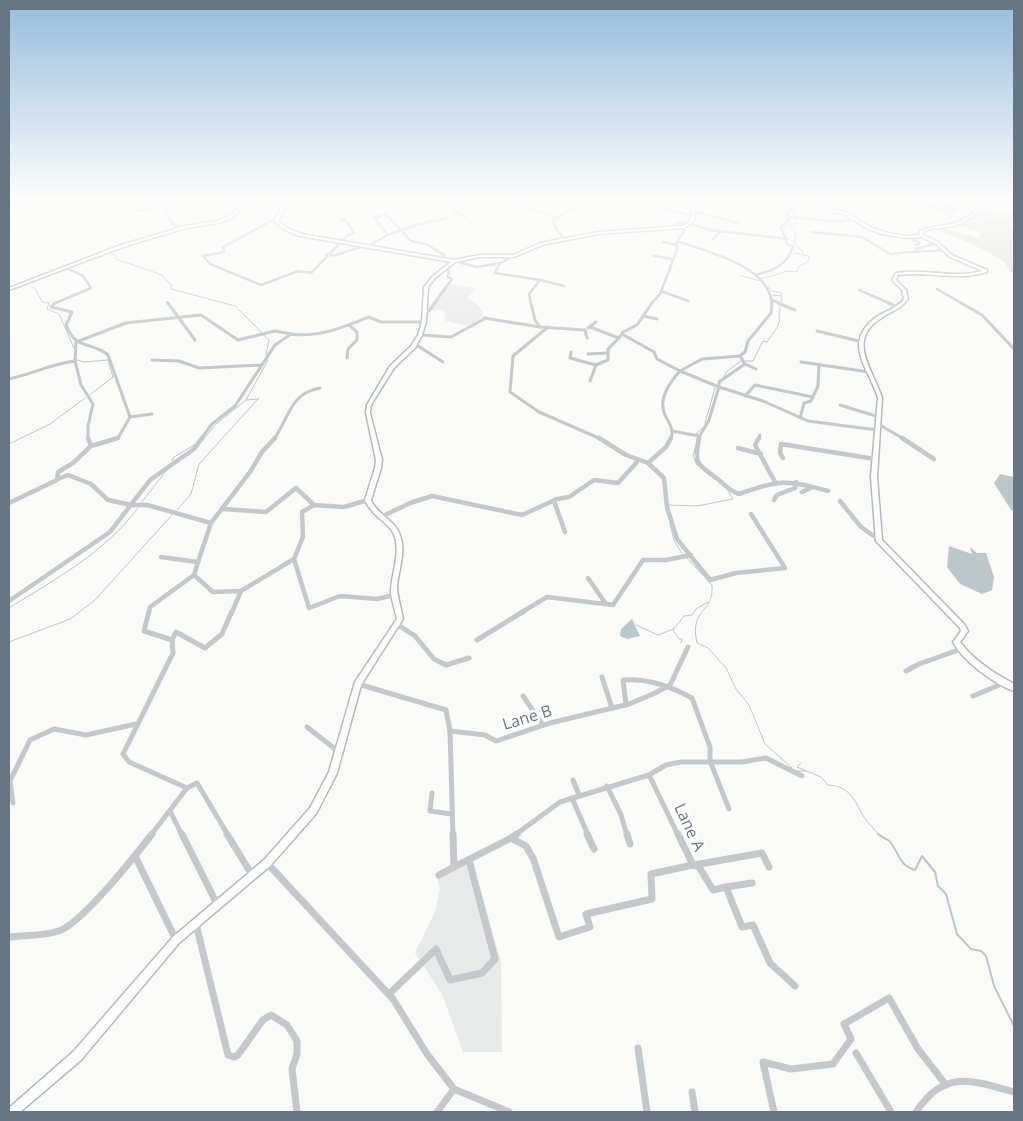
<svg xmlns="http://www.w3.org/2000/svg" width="1023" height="1121" viewBox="0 0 1023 1121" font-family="'Open Sans',sans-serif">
	<rect width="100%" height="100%" fill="#fafaf8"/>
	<!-- built -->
	<g fill="#e8e9e9">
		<path d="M446 283 476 289 467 298 473 301 483 311 481 318 468 326 446 321 444 310H428Z"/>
		<path d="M472 862 501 961 502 1052H463L442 994 415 953 435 912 440 889 437 878Z"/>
	</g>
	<!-- green -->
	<path fill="#dadfd7" d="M982 209 1003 215 1010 210 1014 211V222L1006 223 1014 227 1012 259 1014 273 1010 272C1008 268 1005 262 1001 260 985 249 953 235 935 230L939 227 979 238 981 232 961 226 970 221 976 222 979 218 973 216Z"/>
	<!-- water -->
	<g fill="#bbc7cb">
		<path d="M912 198C927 198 932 206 946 209V204L932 200 950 202 958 208 950 215 953 219 943 215V211L928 208Z"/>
		<path d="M1000 474 1014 477V511L1011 510 994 483Z"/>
		<path d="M949 546 972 554 970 547 977 553H986L994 577 992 590 982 594 960 584 947 567Z"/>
		<path d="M632 619 640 636 627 639 620 636 621 629Z"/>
	</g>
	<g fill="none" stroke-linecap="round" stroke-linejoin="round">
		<!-- stream-far1 -->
		<g stroke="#bbc7cb" stroke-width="1">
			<path d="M794 216 793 212 799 206 797 204 800 203 798 198"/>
			<path d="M970 218 1010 224"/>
			<path d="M796 219 797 223 789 225 796 233 794 244 800 249"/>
			<path d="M107 253 116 255V259L162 275 171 285V289L235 306 269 340 266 355"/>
			<path d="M794 253 803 255"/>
			<path d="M741 276 761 281"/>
			<path d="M761 279 788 271 797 272 799 266 808 262 809 256 804 255 801 249"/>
			<path d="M765 284 772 291 782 293 780 296"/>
			<path d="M31 286 36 290 42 302 49 303 47 309 59 314 74 348"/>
			<path d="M772 295 782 296 781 302"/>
			<path d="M779 319 780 306"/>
			<path d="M77 360 84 362 108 360 113 377 91 394"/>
			<path d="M745 361H753L763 341 767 342 778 326 780 319"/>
			<path d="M724 377 727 371 741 361"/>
			<path d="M258 399 246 400 268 360"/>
			<path d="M705 423 715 388"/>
			<path d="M696 434 702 428"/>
			<path d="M203 440 216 424 246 400"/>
			<path d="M9 444 50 424 85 398"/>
			<path d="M696 445 693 456 697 465"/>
			<path d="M172 461 174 457 194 445"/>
			<path d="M702 469 710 476"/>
			<path d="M141 503 166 471"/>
			<path d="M668 505 697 506 733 499 727 489"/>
			<path d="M177 510 191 494 199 464 259 398"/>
			<path d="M669 519 674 541 682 553"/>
			<path d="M687 558 712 585C714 615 689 607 697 643L708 648 726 668 736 689 749 705 765 744 792 768"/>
			<path d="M9 608C56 579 104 553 138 508"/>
			<path d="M636 625 658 635 673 629"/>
			<path d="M9 642 70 619 94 601 172 515"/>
			<path d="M681 643 682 639H679L673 630 684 616 692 615 696 609 708 602"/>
			<path d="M801 763 797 767 821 777 828 785C850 786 854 800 864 817 868 823 874 829 879 835"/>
			<path d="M797 771H806"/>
		</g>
		<!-- stream -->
		<path stroke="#bbc7cb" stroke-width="2" d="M878 834C882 838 889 839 891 843 900 855 899 865 915 870L922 856 935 872 938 886 946 894 957 934 971 949 981 951 986 956 994 986 1014 1026"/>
		<!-- secondary casing -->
		<g stroke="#b3babf" stroke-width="3">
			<g id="secondary">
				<path d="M249 198H252L232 218 219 223 186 228 123 247 9 290V288L121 245 185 226 217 221 230 216Z"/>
				<path d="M277 198H281L284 200V210L278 221 287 228 302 234 454 260 480 255H513L540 243 598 232 683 226 689 223C694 214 692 207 686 198H689C697 211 699 221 684 228L598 234 542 245 514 257H480L455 262 435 278 428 287 426 322 422 335 415 348 394 368 371 405 370 413 382 460 381 468 371 500C377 515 395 520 400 535 406 551 399 569 397 585 397 597 401 607 403 619L361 685 337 773 316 814 270 866 179 943 81 1060 20 1112H9V1108L73 1052 173 937 264 860 310 808 329 772 355 682 397 619 392 599 391 592C391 572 405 544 389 527 380 518 370 512 365 500L375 468 376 460 366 413 367 405 390 366 411 346 418 335 422 322 424 287 433 276 451 262 300 236 285 230 274 221 280 210V200Z"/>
				<path d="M819 198H822L829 209 846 212 870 227 884 232 905 236 919 235 920 231C931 225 943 227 955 223 963 221 970 215 976 210 981 207 985 204 986 198H989C988 204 985 207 980 210 972 217 964 224 953 226 943 228 932 227 923 232V235L938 242 952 255 987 270V272C979 274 972 276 963 276 941 277 920 272 898 275L896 280 906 290 908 299C900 310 891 311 880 319 846 341 874 371 882 398L877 477 882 540 964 624 968 631 960 642C974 661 994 673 1014 684V691C994 684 963 661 953 642L961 631 960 628 876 541 871 477 878 398C869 368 842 344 875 318 885 311 896 309 904 299L902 290 892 280 896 273C925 268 954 279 982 271L950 257 936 244 921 237 905 238 882 234 868 229 844 214 827 211Z"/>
			</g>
		</g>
		<!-- street-far4 -->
		<g stroke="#c3c8cc" stroke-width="2.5">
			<path d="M153 198 166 210 172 224 186 227"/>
			<path d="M443 198 454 207 455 212 466 217"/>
			<path d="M519 198 528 208 558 218"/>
			<path d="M988 199 1014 208"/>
			<path d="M139 202 154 200"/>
			<path d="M474 202 488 198"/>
			<path d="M9 205 40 198"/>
			<path d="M663 208 694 216"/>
			<path d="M134 211 161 207"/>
			<path d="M694 211 737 223"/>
			<path d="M9 217 11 218 9 222"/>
			<path d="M789 217 832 221 857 220"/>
			<path d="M277 218 223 247 224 252 203 256 210 264 261 285 298 271 311 273 348 235 354 233 346 221 340 219"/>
			<path d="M690 224 710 230 787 239"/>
			<path d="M671 226 681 222 691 223"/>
			<path d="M812 232 862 237 890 254C908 251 925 252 944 250"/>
			<path d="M388 235 416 225 447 218"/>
			<path d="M908 237 920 243 916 245"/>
			<path d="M565 239 556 229 553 221 574 207"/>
			<path d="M713 239 721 231"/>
			<path d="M677 241C707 252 769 265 772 304"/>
			<path d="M663 242 677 245"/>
			<path d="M370 245 388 235 374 218 386 214 411 241 426 244 444 255 441 258"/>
			<path d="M916 249 937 243"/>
			<path d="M326 255H336L367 245"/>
			<path d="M514 256 500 263 495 273 540 280"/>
			<path d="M654 256 672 259"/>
			<path d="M454 261 477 267 500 263"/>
			<path d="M755 275C773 271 787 265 793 247L787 244 781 227 788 221 787 213 795 206 793 198"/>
			<path d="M937 289 963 304"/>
			<path d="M859 290 891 304"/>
			<path d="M661 291 688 301"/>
			<path d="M772 300 781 304"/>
			<path d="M167 302 168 304"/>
			<path d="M53 304 91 288 83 276 65 267"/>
			<path d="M434 304 452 279 448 277 449 271 443 269"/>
			<path d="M531 304 529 294 540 280 564 286"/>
			<path d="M651 304 660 294 677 250V241L683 233 684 227"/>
		</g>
		<!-- street-far3 -->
		<g stroke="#c3c8cc" stroke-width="3">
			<path d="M55 303 51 307 72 312 66 325C76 351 92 341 108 355L130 417 118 438 115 439"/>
			<path d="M168 303 195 340"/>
			<path d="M531 303 535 320 540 327"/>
			<path d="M778 303 795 310"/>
			<path d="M888 303 900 308"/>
			<path d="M961 303 982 315 1014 349"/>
			<path d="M425 312 429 311 435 303"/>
			<path d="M643 316 657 319"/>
			<path d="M484 318 540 327 585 330 587 338"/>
			<path d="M548 327 513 356 510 392 539 412 601 439"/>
			<path d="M590 327 619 338 608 349V360L596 365 590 381"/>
			<path d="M588 328 596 322"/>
			<path d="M817 331 859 341"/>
			<path d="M622 334 654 352 657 359 680 371 702 359 740 356"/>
			<path d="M420 335 451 337 486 318"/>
			<path d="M619 338 623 332 637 325 652 303"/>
			<path d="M415 344 443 362"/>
			<path d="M571 352 570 358 596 365"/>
			<path d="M588 354 608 353"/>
			<path d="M347 358 348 349 357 340V332L349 325"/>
			<path d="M152 360 179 361 199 368 262 365"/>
			<path d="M75 361 76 342 126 323 201 315 238 340 275 331 291 334"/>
			<path d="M801 362 869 372"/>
			<path d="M745 364 756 369"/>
			<path d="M9 379C32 374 51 364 75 361L81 385 93 404 88 426V439"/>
			<path d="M745 396 755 385 813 397"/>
			<path d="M840 405 879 417"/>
			<path d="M130 417 152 414"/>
			<path d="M800 418 804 403 811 401 818 386 819 365"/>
			<path d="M878 424 904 439"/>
			<path d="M672 431 699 436"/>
			<path d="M201 439 212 424 235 406 275 345 291 334C318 338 344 327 369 317L381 322H424"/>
			<path d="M274 439C290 417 289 394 320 388"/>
			<path d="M671 439C674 429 670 425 666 417 657 401 669 383 680 371L719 387V382L745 364 740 356 745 352 748 341 771 313 772 303"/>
			<path d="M698 439 709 420 719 387 763 401 808 421 877 430"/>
			<path d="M758 439 760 435"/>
		</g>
		<!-- street-far2 -->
		<g stroke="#c3c8cc" stroke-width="4.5">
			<path d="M88 438 91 446"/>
			<path d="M599 438 626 455 648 463 666 447 671 438"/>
			<path d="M699 438C693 468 699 463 720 481 727 487 730 491 739 494 780 480 786 479 828 491"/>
			<path d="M759 438 755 445 775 482"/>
			<path d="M902 438 934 459"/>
			<path d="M738 448 761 454"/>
			<path d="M783 458 780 453 781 444 875 459"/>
			<path d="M648 463 664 478 667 507 677 539 710 580 736 573 785 568 751 514"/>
			<path d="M58 479 68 475 91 484 108 500 131 505H147L211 523"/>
			<path d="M802 492 811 488"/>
			<path d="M774 500 777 495 795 488 796 482"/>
			<path d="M554 501 565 532"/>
			<path d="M840 501 861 527 878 539"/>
			<path d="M9 503 57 480 58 472 73 463 91 446 118 438"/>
			<path d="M314 505 302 512 303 537 294 559 309 608 340 596 377 599 394 595"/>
			<path d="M223 509 266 512 296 488 314 505 344 507 368 500"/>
			<path d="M383 516 410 503 432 496 522 515 557 499 569 497 594 480 618 483 637 462"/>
			<path d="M161 557 198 562 211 523 250 472 262 452 275 438"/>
			<path d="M194 575 213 592 241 591"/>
			<path d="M588 578 606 604"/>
			<path d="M9 601 110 532 150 480 194 449 202 438"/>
			<path d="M149 612 150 607 194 575 198 562"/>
			<path d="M232 612 241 591 294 559"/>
			<path d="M522 612 547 597 613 605 643 560H666L691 555"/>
		</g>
		<!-- street-far1 -->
		<g stroke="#c3c8cc" stroke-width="5">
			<path d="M149 611 144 631 172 640 176 632 205 648 222 634 232 611"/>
			<path d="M398 625 415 636 434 659 446 665 469 658"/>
			<path d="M172 640 173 653 123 754 129 762 187 788"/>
			<path d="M477 640 524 611"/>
			<path d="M906 671 919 664 961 649"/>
			<path d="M602 677 612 708"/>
			<path d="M358 684 446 710 450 731 453 835"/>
			<path d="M523 696 543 725"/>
			<path d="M973 696 1004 683"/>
			<path d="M626 705 623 680C648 678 670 686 692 698L710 747V761L729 809"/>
			<path d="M307 727 339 752"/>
			<path d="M450 731 485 735 496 741 550 723 629 704 653 694 670 685 688 647"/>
			<path d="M649 775 666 765 681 762H742L766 758 802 776"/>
			<path d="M573 780 579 795"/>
			<path d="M607 786 621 815 627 835"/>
			<path d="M432 793 430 811 451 814"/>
			<path d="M572 798 588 835"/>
			<path d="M13 803 10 781 30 740 54 729 86 735 136 724"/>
			<path d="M170 811 182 835"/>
			<path d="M151 835 187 788 197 783 228 835"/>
			<path d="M515 835 560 802 649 775 678 835"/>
		</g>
		<!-- street -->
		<g stroke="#c3c8cc" stroke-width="7">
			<path d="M182 834 217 904"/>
			<path d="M227 834 252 875"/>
			<path d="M453 834 454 867 511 838"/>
			<path d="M587 834 594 849"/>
			<path d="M627 834 630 844"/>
			<path d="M511 838 526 846 533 858 559 937 590 927 586 914 652 899 651 874 693 865 678 834"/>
			<path d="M511 838 517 834"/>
			<path d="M135 856 176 940"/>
			<path d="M267 863 393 999 427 1054 454 1089 509 1112"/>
			<path d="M693 865 699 867 713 890 726 887 742 927 753 925 770 963 795 986"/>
			<path d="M694 865 762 853 769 867"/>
			<path d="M439 875 454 867"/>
			<path d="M726 887 752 883"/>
			<path d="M196 924 228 1055 234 1057 238 1055 263 1020 271 1015 287 1025 297 1041V1054L292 1069 297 1112"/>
			<path d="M9 937C25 935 44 936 59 931 82 923 135 856 152 834"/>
			<path d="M389 994 436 949 450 980 482 973 495 959 469 860"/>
			<path d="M638 1048 647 1112"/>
			<path d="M856 1053 891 1112"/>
			<path d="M692 1092 695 1112"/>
			<path d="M437 1112 454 1089"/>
			<path d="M774 1112 763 1062 791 1069 833 1064 851 1039 844 1024 889 998 918 1049 946 1085"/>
			<path d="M916 1112C944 1069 971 1080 1014 1092"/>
		</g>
		<!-- secondary -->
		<use href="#secondary" fill="#fff" fill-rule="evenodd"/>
	</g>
	<!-- sky -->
	<linearGradient id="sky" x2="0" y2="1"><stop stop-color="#96bcdc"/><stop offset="0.56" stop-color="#fdfdfc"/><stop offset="1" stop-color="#fdfdfc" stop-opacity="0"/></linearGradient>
	<rect width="1023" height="355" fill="url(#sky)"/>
	<g text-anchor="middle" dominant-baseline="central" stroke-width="5" stroke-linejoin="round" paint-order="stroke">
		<!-- near-street labels -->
		<g font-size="16" fill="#657683" stroke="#fff">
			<text transform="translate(527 717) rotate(-17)">Lane B</text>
			<text transform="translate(690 827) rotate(65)">Lane A</text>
		</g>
	</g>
	<!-- border -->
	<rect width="1023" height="1121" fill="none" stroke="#657683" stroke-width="20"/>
</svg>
